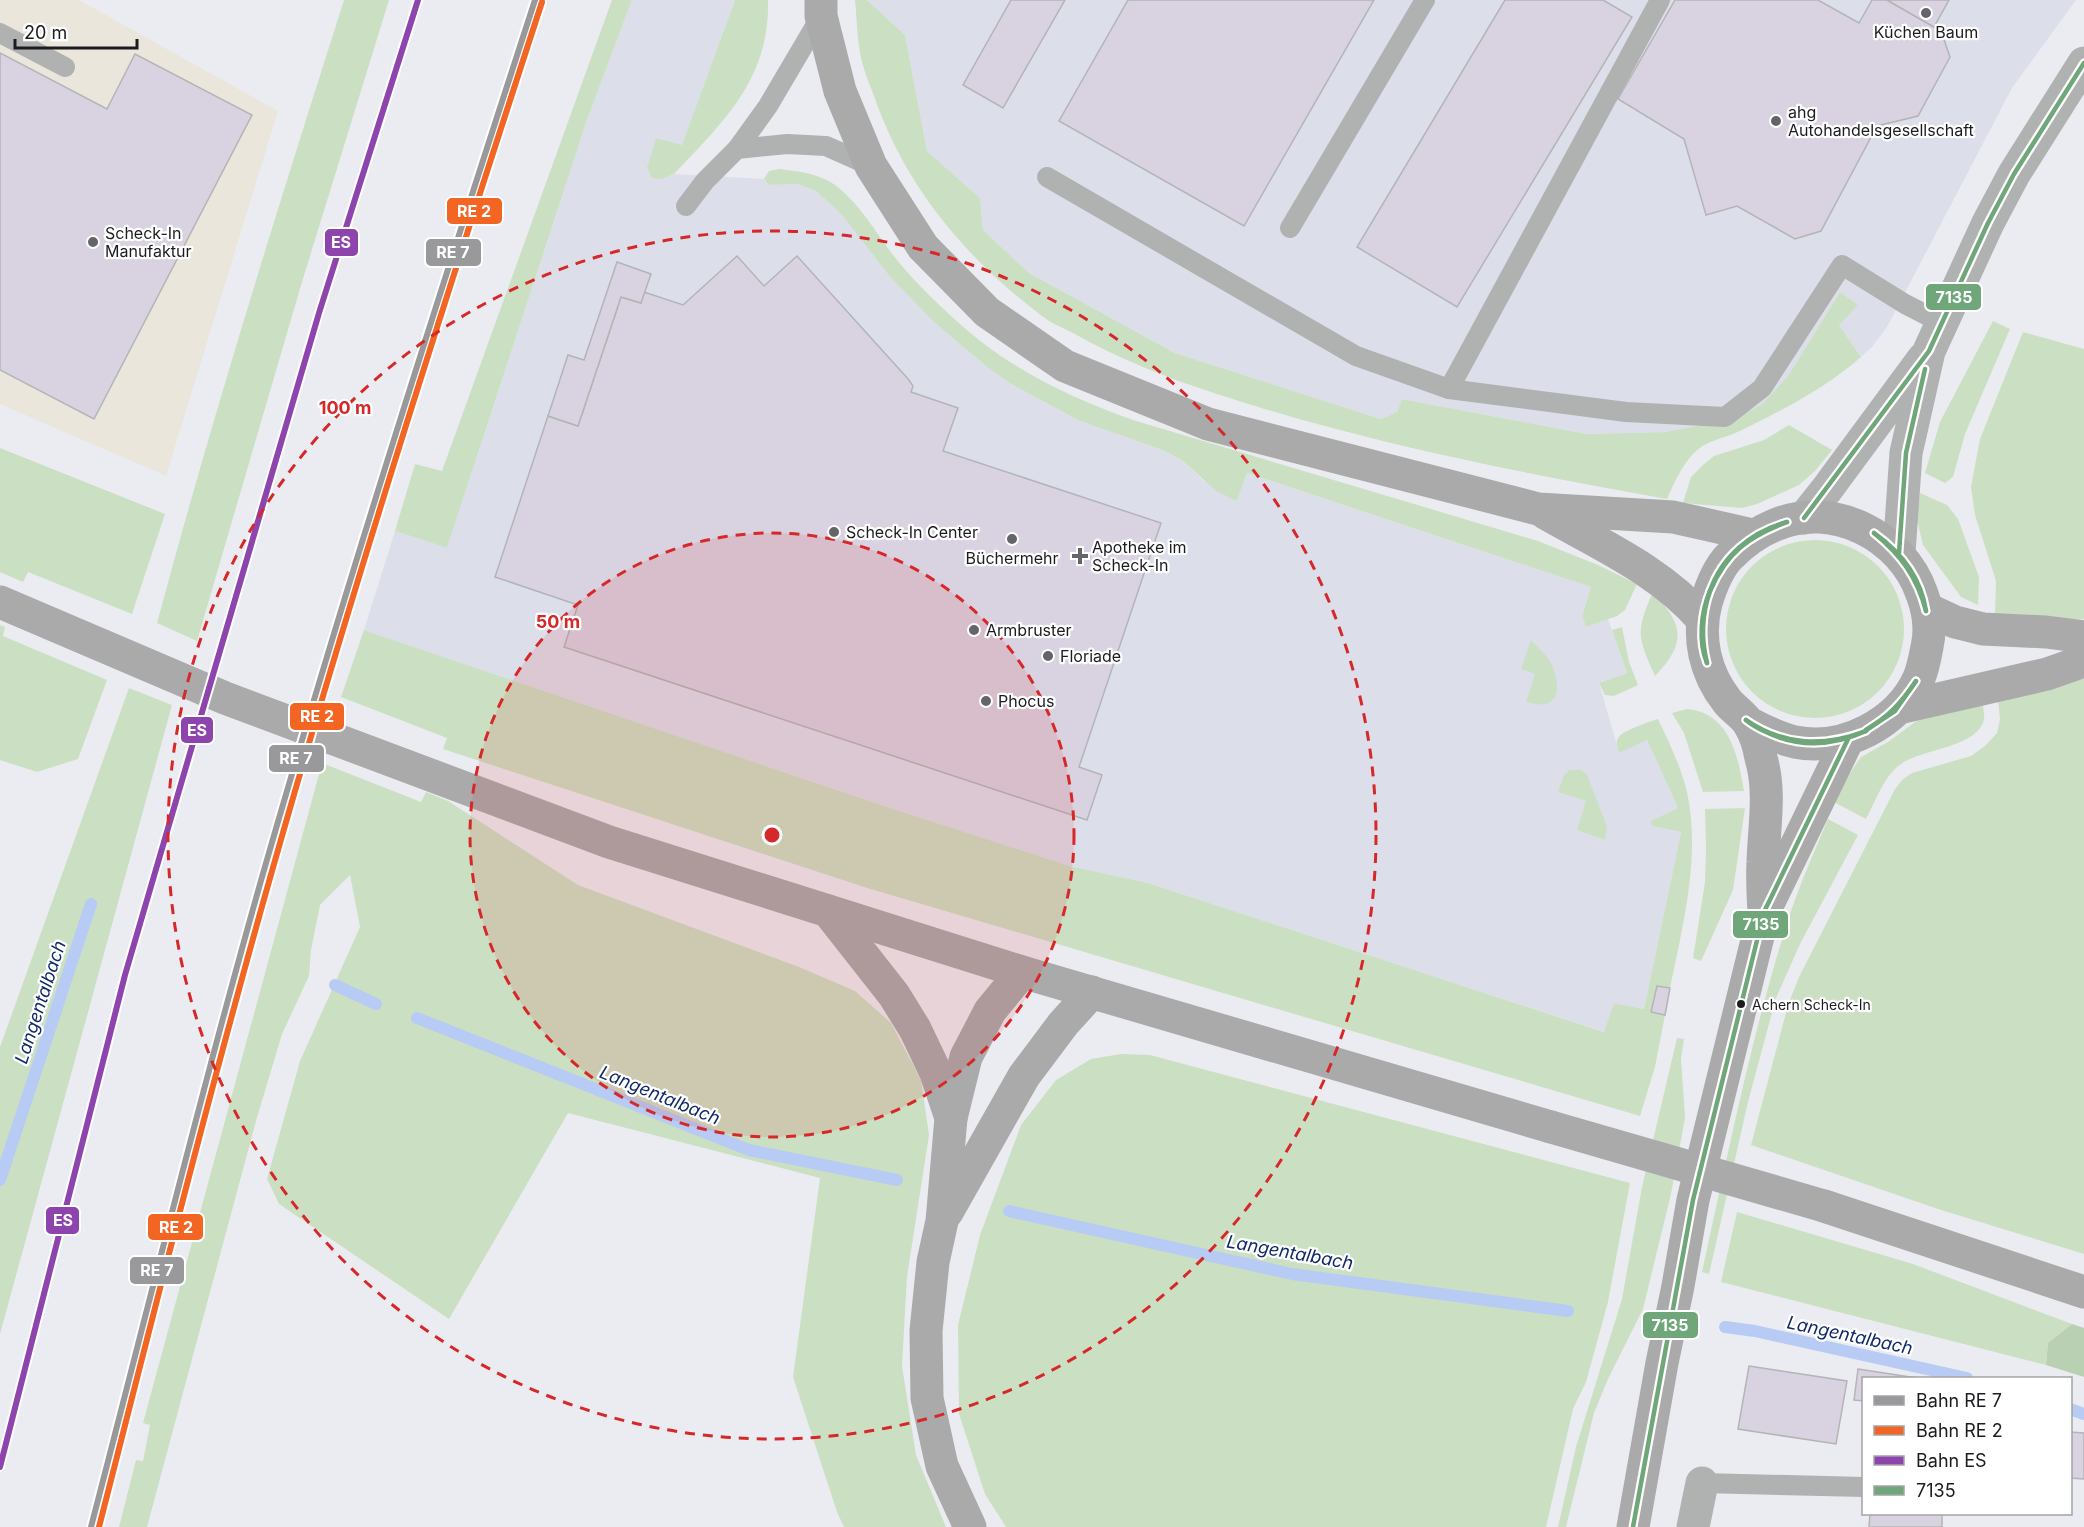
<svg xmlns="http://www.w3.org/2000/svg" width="2084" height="1527" viewBox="0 0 2084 1527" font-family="Inter,sans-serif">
	<rect width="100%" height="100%" fill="#ebecf1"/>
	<!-- built -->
	<g fill="#dcdfea">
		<path d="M632 0H735L682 146 657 138 662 179 674 174 764 179 769 185 797 184 816 191 842 215 890 277 935 323 987 367 1011 384 1080 421 1165 451 1183 461 1204 481 1237 501 1247 473 1591 587 1582 616 1586 627 1608 619 1627 673 1599 683 1619 752 1647 740 1678 808 1652 826 1681 832 1644 1009 1614 1003 1605 1032 1148 883 1070 866 884 806 364 630 395 531 447 548 587 120Z"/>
		<path d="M867 0H2076L2012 88 1887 327 1872 347 1861 357 1839 325 1840 292 1788 376 1762 404 1734 419 1665 432 1587 434 1402 399 1397 412 1381 419 1175 353 1029 273 983 230 980 198 927 151 905 35Z"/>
	</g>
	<!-- industrial -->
	<path fill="#eae6dc" d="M0 0H79L278 111 166 476 0 404Z"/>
	<!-- green -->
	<g fill="#cbe0c3">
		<path d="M344 0H389L302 282 197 641 157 623C213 414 278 207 344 0Z"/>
		<path d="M612 0H632L587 120 447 548 395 531 415 464 442 471Z"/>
		<path d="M735 0H768C770 79 724 121 674 174L662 179 652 178 647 168 656 138 682 145Z"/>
		<path d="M855 0H867L905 35 927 151 980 198 983 230 1029 273 1175 353 1381 419 1397 412 1402 399 1587 434 1665 432 1734 419 1762 404 1788 376 1840 292 1858 305 1839 325 1861 357C1827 387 1785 409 1744 429 1728 438 1708 439 1695 452 1682 465 1674 483 1667 499 1515 472 1363 442 1217 394 1167 378 1119 359 1073 333 1063 328 1051 323 1042 316 966 259 905 186 874 96 870 85 865 74 862 62 857 42 857 20 855 0Z"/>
		<path d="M779 169C797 171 816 173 832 183 859 201 877 235 897 260 918 286 943 309 968 331 1016 372 1074 399 1133 420L1538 541 1598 565 1637 584 1625 610 1617 616 1586 627 1582 616 1591 587 1247 473 1237 501 1216 491 1183 461 1165 451 1080 421 1011 384 987 367 935 323 890 277 842 215 816 191 797 184 769 185 764 179 769 171Z"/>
		<path d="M1993 321 2010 329 1965 434 1953 477 1945 483 1925 473 1940 422Z"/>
		<path d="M2023 332 2084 349V619L2045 621 1995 616 1996 581 1975 515 1971 487 1980 439Z"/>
		<path d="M1789 425 1832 450 1815 471 1799 485 1757 504 1742 508 1683 503 1691 477 1703 465 1714 456 1764 440Z"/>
		<path d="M0 448 165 514 132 614 28 572 23 582 0 572Z"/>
		<path d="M1920 493 1947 505 1958 519 1979 577 1978 605 1961 597 1923 545 1917 520Z"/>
		<circle cx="1815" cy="629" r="89"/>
		<path d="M1653 592C1684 625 1687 643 1655 676 1638 638 1635 632 1653 592Z"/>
		<path d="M0 625 5 627 3 636 107 680 78 759 37 772 0 760Z"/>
		<path d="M1622 627 1629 662 1638 685 1614 696 1605 695 1599 683 1627 673 1612 630Z"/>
		<path d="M364 630 884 806 1070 866 1148 883 1604 1032 1614 1003 1644 1009 1681 832 1652 826 1651 821 1678 808 1647 740 1619 753C1618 748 1615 743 1618 738 1623 730 1649 722 1658 719 1669 742 1681 767 1687 792 1701 857 1683 924 1670 988L1657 986 1651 1012 1665 1015 1655 1067 1640 1116 864 887 443 749 447 738 341 697Z"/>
		<path d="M1531 640C1536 646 1543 652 1548 658 1555 669 1563 694 1550 702 1543 707 1533 703 1526 702L1535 674 1521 669Z"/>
		<path d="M2084 679V1254L1941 1210 1751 1145 1788 1005 1799 977 1895 789 1903 779 1912 773 1971 756 1985 746 1997 733 2000 719 1998 700 2003 695Z"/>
		<path d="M129 688 172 705 0 1334V1047Z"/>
		<path d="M1983 705C1983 709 1985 715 1984 719 1978 749 1918 748 1897 767 1883 779 1875 802 1866 819L1834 802 1850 773 1861 757 1888 742 1915 722 1941 710Z"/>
		<path d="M1687 709C1730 713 1738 756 1744 791L1703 792 1684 733 1672 713Z"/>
		<path d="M322 763 421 802 426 792 448 801 578 885 799 967 855 991 891 1023 921 1080 929 1135 907 1277 902 1366 916 1455 946 1527H844L837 1512 793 1377 820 1178 568 1113 449 1319 279 1204 267 1179 300 1061 360 927 350 875 320 905 311 950 309 976 282 1034 256 1121 147 1527H119L136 1460 143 1461 150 1425 143 1423Z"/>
		<path d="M1570 770H1581L1587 775 1607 826 1605 840 1577 830 1586 801 1558 792 1564 775Z"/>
		<path d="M1745 808 1733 890 1701 961 1693 958 1705 882 1706 850 1705 809Z"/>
		<path d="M1828 819 1858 835 1800 944 1776 998 1748 1102 1709 1274 1702 1272C1727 1158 1750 1042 1785 930 1796 892 1813 855 1828 819Z"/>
		<path d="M1677 1038 1684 1039 1681 1058 1685 1118 1671 1194 1643 1309 1608 1379 1594 1413 1566 1527H1558L1576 1447 1622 1299 1642 1187Z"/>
		<path d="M1121 1054 1150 1055 1630 1183 1608 1302 1586 1382 1573 1409 1546 1527H1006L985 1494 959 1414 958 1325 980 1235 1021 1125 1056 1080 1091 1059Z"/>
		<path d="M1737 1212 1913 1264 2072 1324 2048 1343 2046 1365 1721 1282Z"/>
	</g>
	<!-- forest -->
	<path fill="#bad0b3" d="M2072 1324 2084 1328V1377L2046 1365 2048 1343Z"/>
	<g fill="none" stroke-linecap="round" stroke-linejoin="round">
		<!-- stream -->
		<g stroke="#b7cbf5" stroke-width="12">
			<path d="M335 985 376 1004"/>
			<path d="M417 1018 749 1150 897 1180"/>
			<path d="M0 1180 91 904"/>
			<path d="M1009 1211 1292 1274 1568 1311"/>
			<path d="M1725 1327 1755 1331 1967 1378"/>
			<path d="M2070 1409 2084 1414"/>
		</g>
	</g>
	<!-- building -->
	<g fill="#d9d3e1" stroke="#b4b4b7" stroke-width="1.5">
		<path d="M1011 0H1065L1003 108 963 85Z"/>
		<path d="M1128 0H1374L1244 226 1059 121Z"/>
		<path d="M1505 0H1603L1632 17 1457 307 1357 247Z"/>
		<path d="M1675 0H1818L1859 23 1872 0H1887L1941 31 1950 57 1918 116 1877 126 1821 231 1795 239 1737 206 1706 215 1684 139 1618 99Z"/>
		<path d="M1887 0H1949L1934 27Z"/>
		<path d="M0 53 107 109 135 54 252 115 94 419 0 370Z"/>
		<path d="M737 256 764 286 797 256 909 380 913 386 911 392 958 408 943 451 1161 523 1079 767 1102 775 1087 820 564 647 578 605 495 577 548 416 578 426 621 297 641 303 644 292 683 305Z"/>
		<path d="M617 262 651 274 641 303 621 297 578 426 548 416 568 355 584 360Z"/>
		<path d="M1657 986 1670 988 1665 1015 1651 1012Z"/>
		<path d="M1749 1366 1847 1381 1836 1444 1738 1429Z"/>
		<path d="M1858 1369 1917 1378H1864V1401L1854 1400Z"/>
		<path d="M2070 1432 2084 1433V1479L2070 1478Z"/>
		<path d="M1870 1514H1942V1527H1869Z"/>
	</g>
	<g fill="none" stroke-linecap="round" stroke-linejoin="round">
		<!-- service -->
		<g stroke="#b0b1b1" stroke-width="20">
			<path d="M0 33 65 67"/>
			<path d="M737 149 787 144 826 146 871 166"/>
			<path d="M1047 177 1356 356 1449 389 1626 412 1725 417 1762 388 1842 265 1905 304 1942 323"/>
			<path d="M686 206 705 181 737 149 768 106 821 16"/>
			<path d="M1290 228 1425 0"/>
			<path d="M1449 389 1660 0"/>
			<path d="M1702 1483 1864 1487"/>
		</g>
		<!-- minor -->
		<path stroke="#b0b1b1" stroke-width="33" d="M1693 1527 1702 1483"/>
		<!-- tertiary -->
		<g stroke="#b0b1b1" stroke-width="33">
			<path d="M1804 518 1827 489 1923 359"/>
			<path d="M1899 553 1906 453 1929 351 1988 223 2014 174 2084 63"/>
		</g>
		<!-- primary -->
		<g stroke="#aaaaab" stroke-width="33">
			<path d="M821 0V16L840 91 871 166 923 247 987 312 1065 366 1208 424 1538 509 1673 517 1753 535"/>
			<path d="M1545 513C1599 544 1661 571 1702 619"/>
			<path d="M0 602 225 698 609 842 1022 972 1551 1127"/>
			<path d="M1927 609 1955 622 1983 629 2046 632 2084 637"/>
			<path d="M1899 708 2047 674 2084 661"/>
			<path d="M1749 723C1764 731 1778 738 1795 742 1843 752 1899 723 1919 678 1923 669 1925 657 1927 647 1931 630 1928 610 1922 594 1902 536 1833 500 1775 525 1758 532 1744 542 1731 555 1718 567 1711 587 1706 603 1697 638 1705 673 1727 701 1733 709 1744 715 1749 724 1755 733 1759 747 1761 758 1771 791 1764 828 1763 862 1762 879 1763 895 1764 912"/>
			<path d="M828 911 894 995 915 1029 936 1073 951 1118 942 1221 933 1262 926 1331 927 1398 942 1466 970 1527"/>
			<path d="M951 1118 966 1057 990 1011 1022 972"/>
			<path d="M1824 1206 2084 1292"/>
			<path d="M947 1212 1024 1076 1063 1024 1092 992"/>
			<path d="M1633 1527 1662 1363 1678 1286 1693 1200 1764 912 1848 739"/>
		</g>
		<!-- primary-bridge -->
		<path stroke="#aaaaab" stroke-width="33" d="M1551 1127 1824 1206"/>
		<!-- bus-1 casing -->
		<g stroke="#fff" stroke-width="9">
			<g id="bus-1">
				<path d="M1804 518 1929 351 1988 223 2014 174 2084 63"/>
				<path d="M1874 533C1901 552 1921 578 1926 611"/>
				<path d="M1874 533C1901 555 1917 577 1926 611"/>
				<path d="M1899 553 1906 453 1925 369"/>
				<path d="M1710 591C1722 556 1751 532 1787 522"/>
				<path d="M1710 591C1727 552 1748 537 1787 522"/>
				<path d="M1707 663C1698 642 1701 612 1710 591"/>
				<path d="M1707 663C1701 639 1702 614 1710 591"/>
				<path d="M1746 720C1785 746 1823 747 1866 731"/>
				<path d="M1746 720C1752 725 1759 729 1766 732 1799 748 1833 746 1866 731"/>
				<path d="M1866 730C1888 717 1902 702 1916 681"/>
				<path d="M1866 730 1895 711 1916 681"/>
				<path d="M1633 1527 1693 1200 1764 912 1848 739"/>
			</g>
		</g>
		<!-- bus-1 -->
		<use href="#bus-1" stroke="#6fa67a" stroke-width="4.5"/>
		<!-- rail-1 casing -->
		<g stroke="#fff" stroke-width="10">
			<path id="rail-1" d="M91 1527C148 1308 202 1088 264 870 348 578 441 289 535 0"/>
		</g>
		<!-- rail-2 casing -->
		<g stroke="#fff" stroke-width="10">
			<path id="rail-2" d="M99 1527C155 1308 210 1089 272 871 355 579 448 291 542 2"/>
		</g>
		<!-- rail-3 casing -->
		<g stroke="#fff" stroke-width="10">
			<path id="rail-3" d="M0 1467 125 975 319 313 418 0"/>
		</g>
		<!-- rail-1 -->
		<use href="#rail-1" stroke="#99999b" stroke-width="6"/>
		<!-- rail-2 -->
		<use href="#rail-2" stroke="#f26522" stroke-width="6"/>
		<!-- rail-3 -->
		<use href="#rail-3" stroke="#8e44ad" stroke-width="6"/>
	</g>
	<!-- distance rings -->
	<circle cx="772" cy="835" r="302" fill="#d62828" fill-opacity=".12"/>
	<g fill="none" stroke="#d62828" stroke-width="3" stroke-dasharray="10 8">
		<circle cx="772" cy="835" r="302"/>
		<circle cx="772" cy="835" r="604"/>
	</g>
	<!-- markers -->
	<g fill="#646569" stroke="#fff" stroke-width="2">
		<circle cx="1926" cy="13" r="6"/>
		<circle cx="1776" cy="121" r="6"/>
		<circle cx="93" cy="242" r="6"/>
		<circle cx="834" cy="532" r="6"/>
		<circle cx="1012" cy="539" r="6"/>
		<path d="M1077 547h6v6h6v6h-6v6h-6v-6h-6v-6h6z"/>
		<circle cx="974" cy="630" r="6"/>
		<circle cx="1048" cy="656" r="6"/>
		<circle cx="986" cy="701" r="6"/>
	</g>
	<circle fill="#1c1c20" stroke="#fff" stroke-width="2" cx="1741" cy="1004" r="5"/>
	<g text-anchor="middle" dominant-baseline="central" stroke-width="4.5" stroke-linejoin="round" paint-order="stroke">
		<!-- bus labels -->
		<g font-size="14" fill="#1c1c20" stroke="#fff" text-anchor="start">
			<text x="1752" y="1004">Achern Scheck-In</text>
		</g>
		<!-- poi labels -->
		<g font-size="16" fill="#1c1c20" stroke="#fff" text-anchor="start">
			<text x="1926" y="32" text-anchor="middle">Küchen Baum</text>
			<text x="1788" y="112">ahg<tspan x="1788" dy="18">Autohandelsgesellschaft</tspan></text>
			<text x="105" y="233">Scheck-In<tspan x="105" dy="18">Manufaktur</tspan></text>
			<text x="846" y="532">Scheck-In Center</text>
			<text x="1092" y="547">Apotheke im<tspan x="1092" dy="18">Scheck-In</tspan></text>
			<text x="1012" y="558" text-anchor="middle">Büchermehr</text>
			<text x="986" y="630">Armbruster</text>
			<text x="1060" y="656">Floriade</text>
			<text x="998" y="701">Phocus</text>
		</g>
		<!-- water labels -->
		<g font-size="18" font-style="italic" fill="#10296a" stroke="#fff">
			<text transform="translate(40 1002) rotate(-72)">Langentalbach</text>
			<text transform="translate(660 1095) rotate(22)">Langentalbach</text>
			<text transform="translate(1290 1252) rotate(10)">Langentalbach</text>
			<text transform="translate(1850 1335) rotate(12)">Langentalbach</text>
		</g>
	</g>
	<circle cx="772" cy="835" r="9" fill="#d62828" stroke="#fff" stroke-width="3"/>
	<g font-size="18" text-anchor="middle" font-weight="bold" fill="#d62828" stroke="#fff" stroke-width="4.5" stroke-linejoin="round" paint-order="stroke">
		<text x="345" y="414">100 m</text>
		<text x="558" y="628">50 m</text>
	</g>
	<g stroke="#fff" stroke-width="2">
		<rect x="446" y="197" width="57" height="28" rx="6" fill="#f26522"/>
		<rect x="324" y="228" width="35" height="29" rx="6" fill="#8e44ad"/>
		<rect x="425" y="238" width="57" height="29" rx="6" fill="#99999b"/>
		<rect x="1925" y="283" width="57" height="28" rx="6" fill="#6fa67a"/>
		<rect x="289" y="702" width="56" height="29" rx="6" fill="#f26522"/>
		<rect x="180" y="716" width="34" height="28" rx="6" fill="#8e44ad"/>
		<rect x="268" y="744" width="57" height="29" rx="6" fill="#99999b"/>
		<rect x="1732" y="910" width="57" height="29" rx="6" fill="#6fa67a"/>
		<rect x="45" y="1206" width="35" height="29" rx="6" fill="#8e44ad"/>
		<rect x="147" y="1213" width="57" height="28" rx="6" fill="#f26522"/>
		<rect x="129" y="1256" width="56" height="29" rx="6" fill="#99999b"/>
		<rect x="1642" y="1311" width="57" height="28" rx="6" fill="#6fa67a"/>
	</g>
	<g font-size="16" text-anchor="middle" font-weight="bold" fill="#fff">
		<text x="474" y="217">RE 2</text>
		<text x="341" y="248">ES</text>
		<text x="453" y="258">RE 7</text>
		<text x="1954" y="303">7135</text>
		<text x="317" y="722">RE 2</text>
		<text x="197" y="736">ES</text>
		<text x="296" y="764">RE 7</text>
		<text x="1761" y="930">7135</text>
		<text x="63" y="1226">ES</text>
		<text x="176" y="1233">RE 2</text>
		<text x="157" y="1276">RE 7</text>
		<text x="1670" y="1331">7135</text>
	</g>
	<!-- legend -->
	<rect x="1862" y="1377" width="210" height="138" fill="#ffffff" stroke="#a4a4a6" stroke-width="1.5"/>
	<rect x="1874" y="1396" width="30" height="9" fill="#99999b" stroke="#a4a4a6" stroke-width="1.5"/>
	<text x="1916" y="1407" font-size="18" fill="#1c1c20">Bahn RE 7</text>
	<rect x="1874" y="1426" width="30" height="9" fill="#f26522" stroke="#a4a4a6" stroke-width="1.5"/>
	<text x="1916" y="1437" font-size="18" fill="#1c1c20">Bahn RE 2</text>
	<rect x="1874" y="1456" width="30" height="9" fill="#8e44ad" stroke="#a4a4a6" stroke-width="1.5"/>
	<text x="1916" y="1467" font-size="18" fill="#1c1c20">Bahn ES</text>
	<rect x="1874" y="1486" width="30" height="9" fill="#6fa67a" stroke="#a4a4a6" stroke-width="1.5"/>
	<text x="1916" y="1497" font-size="18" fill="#1c1c20">7135</text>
	<!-- scale -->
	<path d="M15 39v9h122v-9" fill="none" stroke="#1c1c20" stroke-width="3"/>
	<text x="24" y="39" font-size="18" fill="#1c1c20" stroke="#ffffff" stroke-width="4.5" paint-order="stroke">20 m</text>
</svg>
